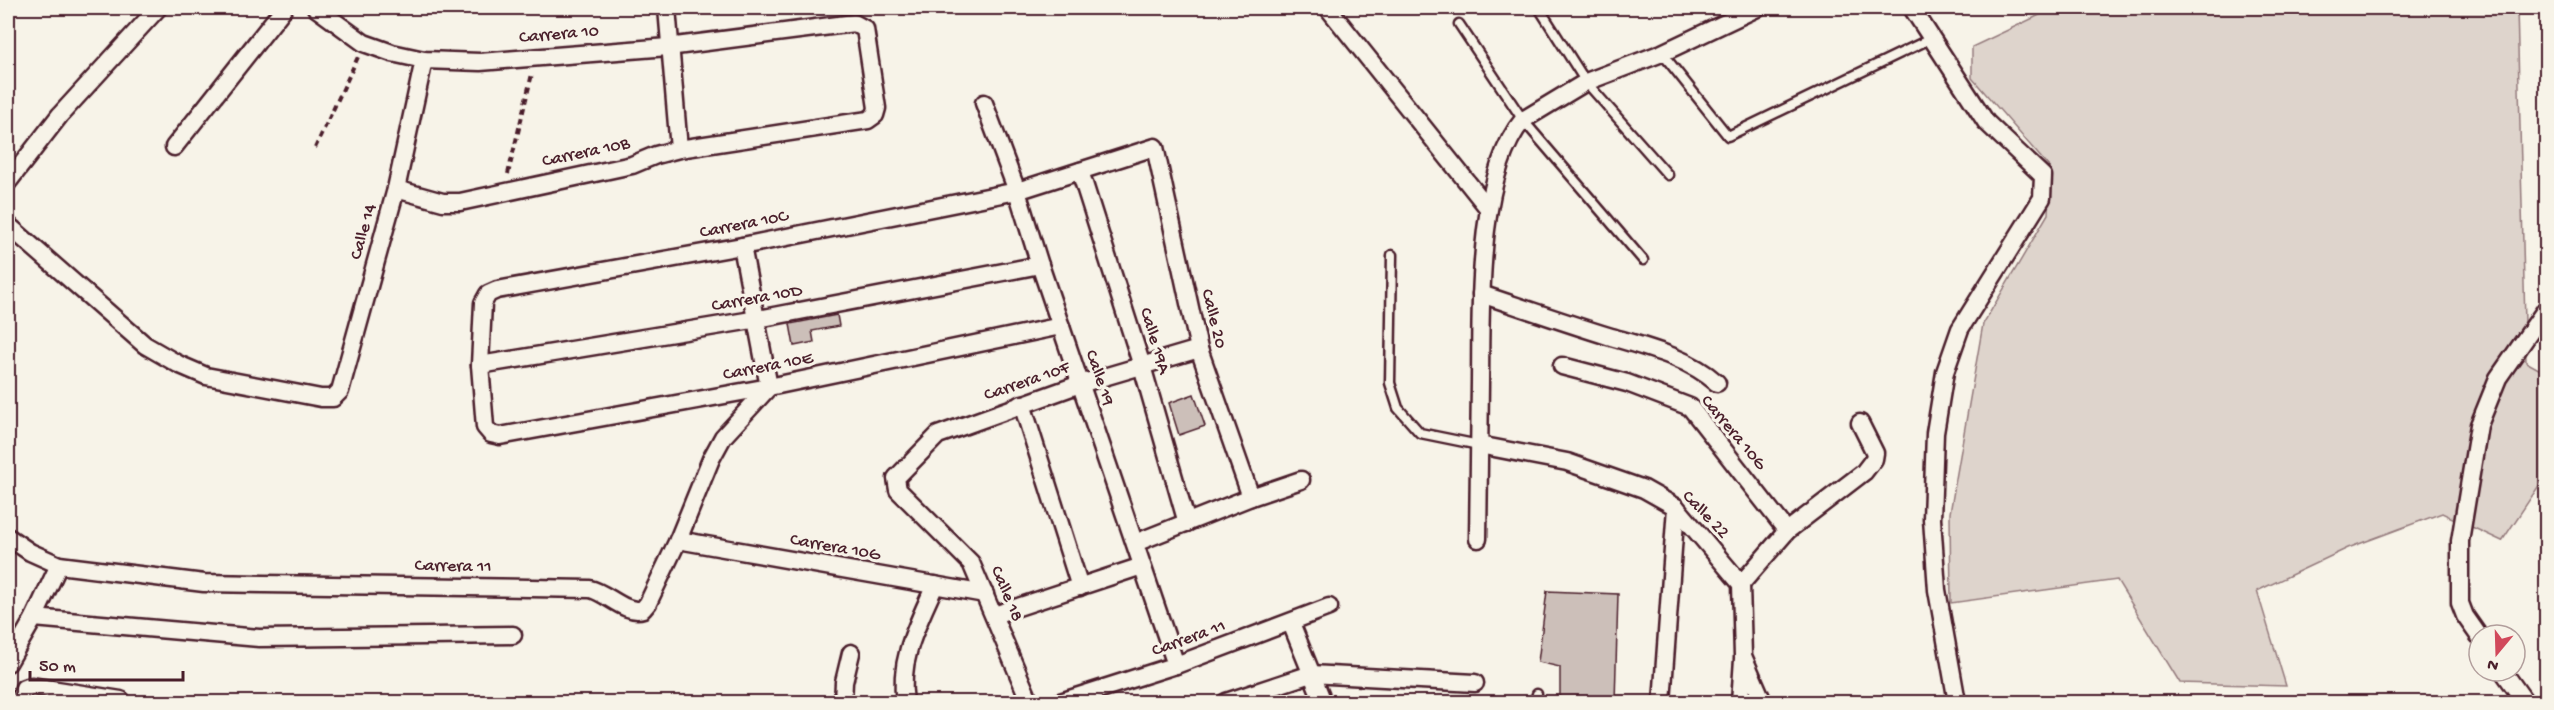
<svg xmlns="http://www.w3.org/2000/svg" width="2554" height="710" viewBox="0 0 2554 710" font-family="'Gochi Hand',sans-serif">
	<rect width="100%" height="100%" fill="#f7f3e8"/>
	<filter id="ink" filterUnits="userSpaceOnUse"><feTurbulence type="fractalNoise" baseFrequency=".0167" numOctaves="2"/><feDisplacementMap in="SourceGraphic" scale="12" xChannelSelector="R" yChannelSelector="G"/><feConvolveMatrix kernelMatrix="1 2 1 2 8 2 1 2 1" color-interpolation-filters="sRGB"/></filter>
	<g filter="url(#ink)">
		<!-- green -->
		<path fill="#ded4cc" stroke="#947a7c" stroke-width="1.5" d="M2043 8H2517L2526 362 2546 373V483L2542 481 2502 541 2442 513 2348 548 2257 591 2286 686 2180 683 2117 580 1951 603 1950 513 1983 324 2048 214 2050 168 1972 78V47L2046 12Z"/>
		<!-- building -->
		<g fill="#ccbfb9" stroke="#4a1f2b" stroke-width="1.5">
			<path d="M837 315 839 326 812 331 814 342 794 346 790 324Z"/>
			<path d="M1194 394 1205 426 1179 435 1169 403Z"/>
			<path d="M1547 591 1618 594 1615 702H1560V667L1538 662Z"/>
		</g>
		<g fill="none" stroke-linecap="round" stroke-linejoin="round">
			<!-- lane casing -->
			<g stroke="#4a1f2b" stroke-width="13">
				<g id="lane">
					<path d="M1539 8 1586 82 1668 175"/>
					<path d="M1459 24 1523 120 1643 260"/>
					<path d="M1662 53 1728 136 1932 38"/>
					<path d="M1392 255 1390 383 1398 408 1420 433 1479 445"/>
					<path d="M1535 702 1537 694"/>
				</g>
			</g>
			<!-- street casing -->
			<g stroke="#4a1f2b" stroke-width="21">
				<g id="street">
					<path d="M316 8 364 43 392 53 424 60 480 62 668 47 854 23 865 29 877 108 875 115 868 120 679 149"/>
					<path d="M1328 8 1488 208"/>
					<path d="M1912 8 1986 122 2043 176 2042 198 1960 329 1945 372 1935 433 1932 519 1937 590 1957 702"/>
					<path d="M984 103 1017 191 1040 265 1176 665"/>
					<path d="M174 147 284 8"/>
					<path d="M1080 171 1142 366 1187 523"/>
					<path d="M8 182 60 115 158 8"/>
					<path d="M396 189 443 202H460L632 165 656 155 679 149 667 8"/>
					<path d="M8 225 145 345 178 364 206 376 321 398H333L340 391 396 189 424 60"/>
					<path d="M1481 294C1523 308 1566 323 1608 336 1645 347 1688 357 1717 383"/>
					<path d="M1061 326 769 387 500 436 491 434 485 427 480 365 483 303 488 294 497 290 742 246 1017 191 1155 147 1199 349 1251 497"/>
					<path d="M480 365 758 319 1040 265"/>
					<path d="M1562 366 1627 383 1690 407 1787 531"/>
					<path d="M1022 404 1080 587"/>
					<path d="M1479 445 1567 462 1644 489 1676 507 1741 584 1743 656 1763 702"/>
					<path d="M8 537 30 552 59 565 204 583 590 589C606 592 626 615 643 609L648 603 678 540 711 459 723 437 769 387 742 246"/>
					<path d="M1478 539C1479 487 1479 435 1480 383 1481 312 1476 176 1523 120L1586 82 1662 53 1757 8"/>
					<path d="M678 540 985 594"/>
					<path d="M1135 543 1251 497 1301 480"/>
					<path d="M1741 584 1787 531 1864 472 1874 459 1875 453 1860 423"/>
					<path d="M994 615 1142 566"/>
					<path d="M34 618 259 638 513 635"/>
					<path d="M1291 623 1323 702"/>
					<path d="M2479 636 2465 616 2460 603V541L2479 425 2498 378 2546 309"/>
					<path d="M8 663 34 618 59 565"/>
					<path d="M2503 671 2525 702"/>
					<path d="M19 702 24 688 32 686 121 700"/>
					<path d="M843 702 844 682 851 653"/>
					<path d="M905 702C898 659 918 624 935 585"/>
					<path d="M1030 702 971 563 898 490 896 478 938 435 1080 384 1199 349"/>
					<path d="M1060 702 1176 665 1329 607"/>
					<path d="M1226 702 1311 674 1475 683"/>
					<path d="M1662 702 1676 507"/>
					<path d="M1740 702 1743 659"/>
				</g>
			</g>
			<!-- path -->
			<g stroke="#4a1f2b" stroke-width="4" stroke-dasharray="6 4.5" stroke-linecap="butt">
				<path d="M315 148 358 57"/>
				<path d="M508 174 532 74"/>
			</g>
			<!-- lane -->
			<use href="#lane" stroke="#f7f3e8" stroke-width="8"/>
			<!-- street -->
			<use href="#street" stroke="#f7f3e8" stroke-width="16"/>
		</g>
	</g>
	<g text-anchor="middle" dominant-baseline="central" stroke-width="6" stroke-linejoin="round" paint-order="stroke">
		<!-- street labels -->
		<g font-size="18" fill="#4a1f2b" stroke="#f7f3e8">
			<text transform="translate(559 35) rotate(-5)">Carrera 10</text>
			<text transform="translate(586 153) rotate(-12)">Carrera 10B</text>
			<text transform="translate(744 225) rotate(-11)">Carrera 10C</text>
			<text transform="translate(364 232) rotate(-74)">Calle 14</text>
			<text transform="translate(757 299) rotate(-10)">Carrera 10D</text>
			<text transform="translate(1213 319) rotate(76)">Calle 20</text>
			<text transform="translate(1154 341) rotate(73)">Calle 19A</text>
			<text transform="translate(768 367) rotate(-11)">Carrera 10E</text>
			<text transform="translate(1099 378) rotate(71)">Calle 19</text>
			<text transform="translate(1027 382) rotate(-19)">Carrera 10F</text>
			<text transform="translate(1733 433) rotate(50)">Carrera 10G</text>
			<text transform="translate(1705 515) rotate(46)">Calle 22</text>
			<text transform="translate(835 548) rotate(10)">Carrera 10G</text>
			<text transform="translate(453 567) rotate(1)">Carrera 11</text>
			<text transform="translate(1006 594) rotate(67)">Calle 18</text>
			<text transform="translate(1189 639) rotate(-20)">Carrera 11</text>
		</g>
	</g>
	<!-- margin -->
	<rect width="2554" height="710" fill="none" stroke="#f7f3e8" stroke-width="30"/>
	<rect x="15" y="15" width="2524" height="680" fill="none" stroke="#4a1f2b" stroke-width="2" filter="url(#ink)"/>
	<!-- north arrow -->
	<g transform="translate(2497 653) rotate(199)"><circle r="28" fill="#f7f3e8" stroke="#b29e9c" stroke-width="1.5"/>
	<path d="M0-4.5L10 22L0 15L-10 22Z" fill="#d1495b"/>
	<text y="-9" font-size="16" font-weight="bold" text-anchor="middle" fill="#4a1f2b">N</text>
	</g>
	<!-- scale -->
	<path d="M30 671v9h153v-9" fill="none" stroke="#4a1f2b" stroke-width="3"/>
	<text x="39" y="671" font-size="18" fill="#4a1f2b" stroke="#f7f3e8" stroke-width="4.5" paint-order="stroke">50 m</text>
</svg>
